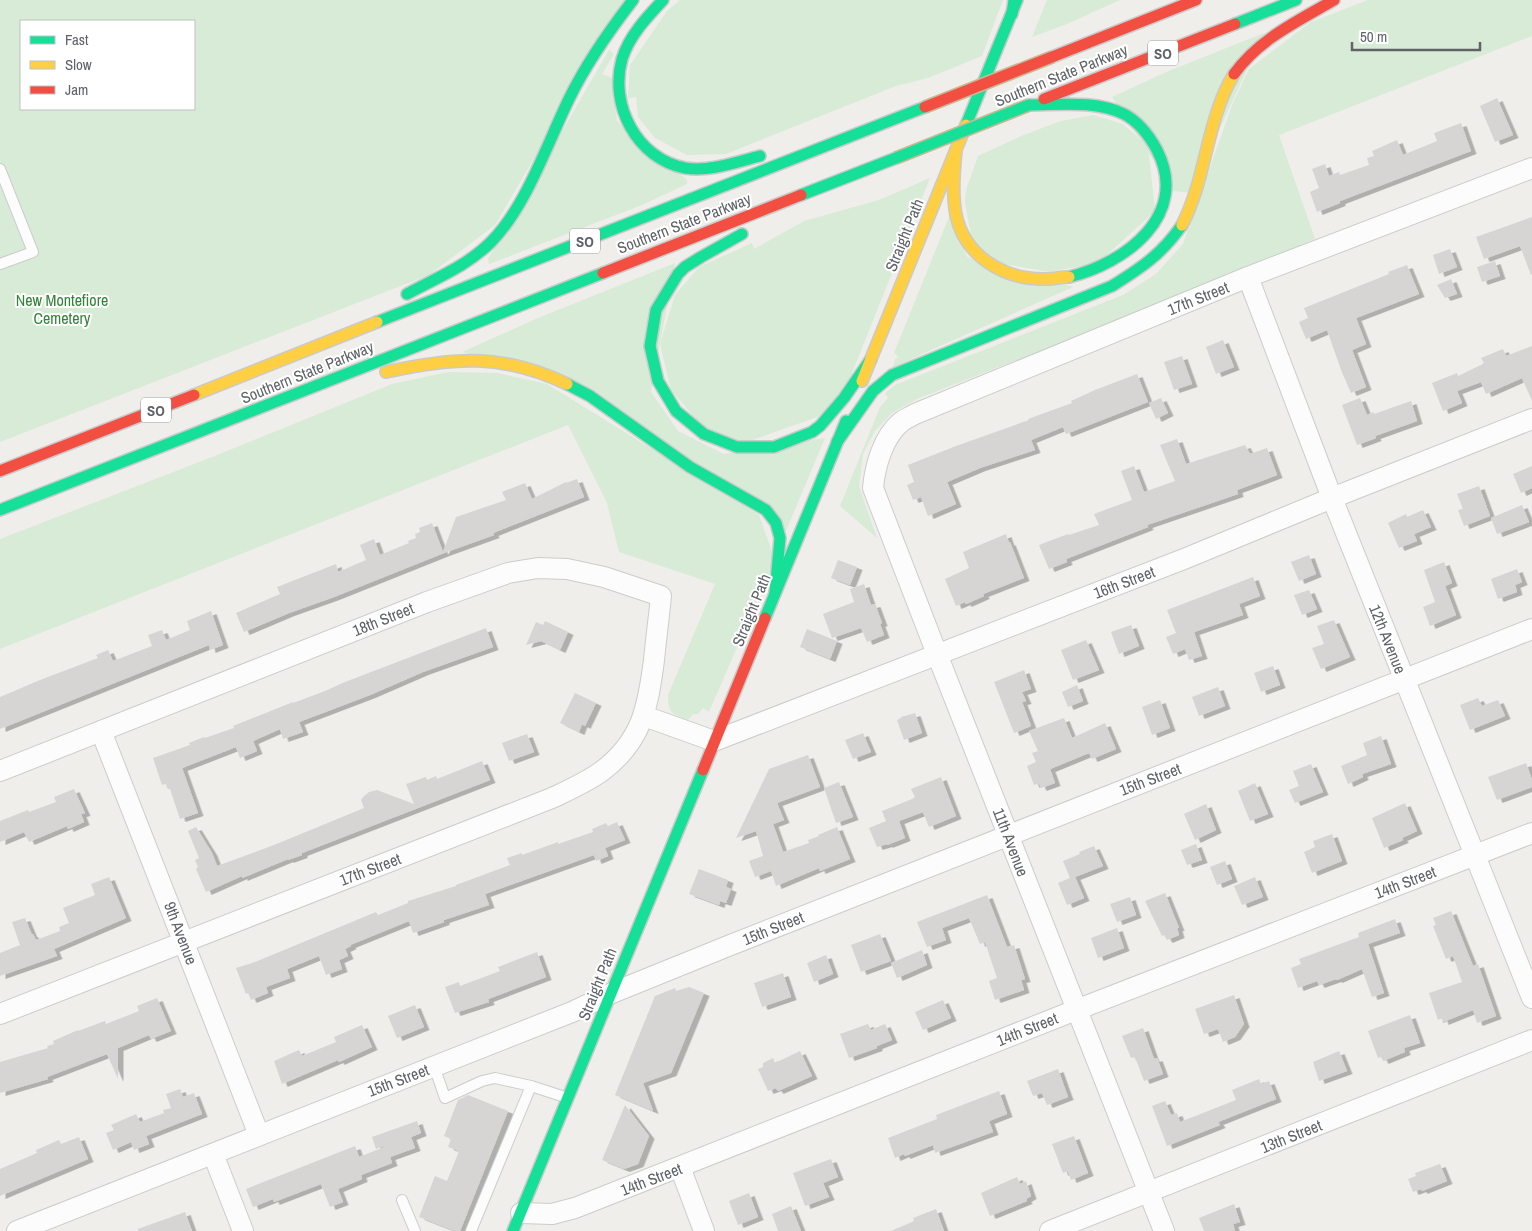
<svg xmlns="http://www.w3.org/2000/svg" width="1532" height="1231" viewBox="0 0 1532 1231" font-family="'Archivo Narrow',sans-serif">
	<defs>
		<filter id="shadow"><feDropShadow dx="5.5" dy="3" stdDeviation="0" flood-color="#0004"/></filter>
	</defs>
	<rect width="100%" height="100%" fill="#efeeea"/>
	<!-- green -->
	<g fill="#d8ebd6" fill-rule="evenodd">
		<path d="M0 0H627L495 225 429 275 0 442ZM21 21H194V109H21Z"/>
		<path d="M680 0H1003L982 56 928 78 896 86 726 154 687 155 655 138 638 117 636 97 628 98 630 65 667 11Z"/>
		<path d="M1047 0H1120L1067 24 1032 37Z"/>
		<path d="M1368 0H1532V36L1279 135 1315 239 1300 245 1299 250 917 399 892 413 875 431 863 454 859 486 877 538 840 506 880 407 888 398 885 393 895 385 1123 295 1156 274 1183 244 1232 105 1249 69 1311 22Z"/>
		<path d="M1264 33 1190 193 1174 191 1112 97 1164 73Z"/>
		<path d="M609 50 614 54 602 74 612 78 617 121 687 180V184L642 205 489 264 488 259Z"/>
		<path d="M1093 115 1123 124 1148 146 1155 211 1098 263 1049 272 999 263 972 241 965 203 966 190 978 156 1021 136 1061 121Z"/>
		<path d="M930 178 846 388 823 415 744 443 702 426 671 390 660 344 675 295 699 267 752 243 754 249 804 221 879 200Z"/>
		<path d="M951 212 967 257 1073 287 893 367 895 359 899 357 894 353Z"/>
		<path d="M675 263 651 392 678 431 724 454 825 438 786 531 593 389 462 352 538 318Z"/>
		<path d="M448 372 498 373 547 384 759 515 775 560 709 712 703 708 698 714H693L688 720C672 714 668 713 668 695L715 584 619 552 607 503 568 425 0 649V539L207 459 392 384Z"/>
	</g>
	<!-- building -->
	<g fill="#d6d5d3" filter="url(#shadow)">
		<path d="M1497 98 1513 135 1495 142 1480 106Z"/>
		<path d="M1461 123 1471 151 1340 201V203L1317 212 1310 192 1319 188 1312 169 1325 164 1329 176 1339 172 1340 175 1369 165 1367 158 1374 156 1372 151 1397 140 1403 155 1437 141 1434 133Z"/>
		<path d="M1532 217V274L1531 275 1520 246 1484 259 1476 237Z"/>
		<path d="M1450 249 1457 267 1439 274 1433 255Z"/>
		<path d="M1495 261 1500 276 1482 282 1477 267Z"/>
		<path d="M1407 265 1419 294 1356 318 1366 344 1352 350 1366 387 1351 393 1341 370 1327 330 1306 339 1299 322 1308 318 1304 308 1389 274 1388 272Z"/>
		<path d="M1451 279 1457 294 1445 298 1437 285Z"/>
		<path d="M1223 340 1234 367 1216 374 1206 347Z"/>
		<path d="M1532 346V401L1522 378 1486 394 1481 382 1457 391 1462 403 1443 411 1432 383 1457 373 1458 376 1483 364 1482 363H1484L1481 358 1503 349 1506 356Z"/>
		<path d="M1182 356 1192 384 1174 390 1164 362Z"/>
		<path d="M1137 374 1148 402 1066 434 1063 427 1031 440 1035 450 980 468 947 482 956 504 928 516 921 497 913 500 907 485 914 482 908 465 956 446 1029 420 1028 419 1072 403 1071 401 1095 390Z"/>
		<path d="M1161 398 1168 413 1156 419 1149 403Z"/>
		<path d="M1360 398 1367 415 1374 412V414L1411 401 1417 421 1375 436 1376 438 1357 445 1342 405Z"/>
		<path d="M1177 439 1186 464 1245 445 1250 454 1267 448 1277 475 1237 490 1238 494 1147 525 1148 527 1066 559 1067 562 1049 569 1039 545 1068 534 1069 535 1099 525 1094 514 1132 500 1121 471 1134 466 1144 492 1175 481 1160 445Z"/>
		<path d="M1532 466V488L1521 493 1513 474Z"/>
		<path d="M577 479 584 497 493 533 494 535 444 553 334 597 289 613 244 632 236 613 280 594 277 587 336 564 338 572 366 560 360 545 374 539 380 555 409 543 408 541 416 538 415 534 420 532 419 528 432 523 443 552 456 517 506 500 502 492 525 483 532 499 566 482V483Z"/>
		<path d="M1479 486 1490 516 1464 526 1458 510 1463 509 1457 494Z"/>
		<path d="M1522 505 1529 522 1497 534 1491 518Z"/>
		<path d="M1423 510 1431 527 1414 534 1417 541 1399 548 1388 523 1406 514 1407 517Z"/>
		<path d="M1006 534 1009 543 1010 542 1024 578 983 594 984 596 966 604 965 602 956 606 945 579 969 568 963 552Z"/>
		<path d="M1309 555 1316 574 1299 581 1291 562Z"/>
		<path d="M838 560 857 567 850 585 831 578Z"/>
		<path d="M1444 562 1452 583 1445 586 1456 615 1430 626 1423 607 1435 602 1424 570Z"/>
		<path d="M1517 569 1522 582 1515 585 1517 592 1498 599 1491 579Z"/>
		<path d="M1253 577 1260 596 1239 604 1243 615 1194 632 1202 656 1189 660 1185 649 1173 654 1166 637 1176 633 1167 610Z"/>
		<path d="M864 584 871 605 875 604 882 623 880 624 884 635 867 642 861 628 832 638 823 614 854 602 850 589Z"/>
		<path d="M1309 590 1317 609 1302 615 1294 595Z"/>
		<path d="M211 611 223 645 210 650 209 645 0 729V697L40 680 98 658 96 655 108 650 113 661 152 646 148 635 162 630 166 640 190 630 187 621Z"/>
		<path d="M1334 620 1350 657 1321 669 1312 648 1324 644 1317 626Z"/>
		<path d="M545 621 568 632 560 650 541 641 526 645 536 622 543 625Z"/>
		<path d="M1131 625 1139 646 1119 654 1111 632Z"/>
		<path d="M486 628 493 647 423 672 370 695 299 722 303 732 283 739 280 729 253 741 257 751 240 758 236 747 182 768 198 813 180 819 170 789H168L166 784 162 785 153 758 190 745 189 743 204 737 205 738 234 728 233 726 293 702V703L325 691 345 682Z"/>
		<path d="M807 629 837 641 830 659 800 647Z"/>
		<path d="M1086 640 1099 670 1073 680 1061 650Z"/>
		<path d="M1273 666 1280 685 1261 692 1254 673Z"/>
		<path d="M1024 670 1031 689 1022 692 1026 701 1022 702 1031 726 1014 733 994 682Z"/>
		<path d="M1077 685 1083 701 1068 707 1062 692Z"/>
		<path d="M1218 687 1225 706 1199 716 1192 697Z"/>
		<path d="M575 693 596 703 585 726 582 724 579 732 560 723Z"/>
		<path d="M1478 698 1482 706 1498 700 1505 716 1470 730 1460 705Z"/>
		<path d="M1160 700 1170 728 1152 735 1142 707Z"/>
		<path d="M915 713 922 733 904 740 897 720 901 718V717Z"/>
		<path d="M1064 718 1072 738 1105 723 1116 749 1092 759 1089 753 1050 769 1055 783 1041 788 1039 783 1034 785 1027 766 1036 762 1032 753 1038 751 1029 731Z"/>
		<path d="M863 733 871 752 853 759 845 740Z"/>
		<path d="M527 734 534 752 509 761 502 743Z"/>
		<path d="M1381 736 1391 764 1362 774 1363 777 1348 784 1341 766 1367 755 1363 743Z"/>
		<path d="M808 755 820 787 777 803 784 820 773 824 783 852 809 843 808 840 819 836 818 835 837 827 850 859 820 871 819 868 776 886 771 871 755 877 749 861 763 856 756 831 736 838 769 769Z"/>
		<path d="M482 761 490 780 302 853V855L288 860V859L242 878V876L206 892 196 869 198 867 195 860 199 858 188 831 196 827 212 853 217 866 274 845 364 808 361 800 364 796 369 792 377 790 414 804 406 784 426 777 427 780 436 776 437 779Z"/>
		<path d="M1526 763 1532 780V787L1497 800 1488 777Z"/>
		<path d="M1311 764 1323 792 1295 803 1289 790 1299 786 1293 771Z"/>
		<path d="M941 777 956 816 929 827 923 812 899 821 905 838 887 845V844L877 847 869 828 886 821 882 811 912 799 915 797 911 789Z"/>
		<path d="M839 782 853 817 836 823 824 788Z"/>
		<path d="M1255 783 1268 814 1250 821 1238 791Z"/>
		<path d="M74 789 85 813 81 814 84 822 68 829 67 826 29 842 24 832 0 842V821L28 810 29 812 56 802 54 797Z"/>
		<path d="M1405 803 1417 831 1402 838 1403 840 1384 848 1372 818Z"/>
		<path d="M1206 804 1216 830 1195 840 1184 814Z"/>
		<path d="M617 822 625 840 605 848 608 856 596 861 594 855 485 894 489 905 444 920V922L413 933 409 921 350 945 351 946 345 949 348 956 339 960 342 969 326 975 319 956 287 969 290 978 266 987 268 993 251 1000 248 993 246 994 236 968 255 962 376 912 378 915 408 903V901L456 886V885L510 865 507 858 522 853V855L558 842V844L593 832 592 829 606 823 608 826Z"/>
		<path d="M1332 834 1342 861 1312 873 1304 852 1315 847 1313 841Z"/>
		<path d="M1196 844 1202 860 1187 865 1181 850Z"/>
		<path d="M1094 846 1103 866 1075 877 1084 898 1067 905 1058 883 1070 878 1063 861 1080 854 1079 852Z"/>
		<path d="M1225 861 1232 879 1217 885 1210 867Z"/>
		<path d="M699 869 728 880 726 887 731 889 726 903 720 901 719 905 689 894Z"/>
		<path d="M109 877 126 918 54 949 57 956 0 976V953L20 945 12 922 25 918 32 935 33 934 36 940 60 931 59 927 69 923 63 908 95 895 91 884Z"/>
		<path d="M1255 877 1263 897 1242 905 1234 886Z"/>
		<path d="M1165 893 1179 928H1177L1179 935 1167 940 1164 935 1162 936 1145 901Z"/>
		<path d="M987 895 1007 947 1014 945 1025 979 1021 980 1024 990 995 1000 989 981 997 978 985 942 980 944 969 918 942 928 946 940 927 947 917 922Z"/>
		<path d="M1130 897 1136 915 1117 922 1110 904Z"/>
		<path d="M1451 911 1473 966 1478 964 1496 1016 1477 1023 1473 1010 1443 1022 1442 1018 1438 1020 1429 993 1462 982 1453 956 1446 959 1433 926 1436 925 1433 918Z"/>
		<path d="M1395 919 1400 933 1368 944 1384 993 1372 997 1362 969 1337 980 1336 979 1319 985 1317 981 1298 988 1291 968 1301 964 1299 959 1359 937 1358 933Z"/>
		<path d="M1117 928 1124 948 1098 958 1091 938Z"/>
		<path d="M880 934 891 961 861 972 851 945Z"/>
		<path d="M922 950 927 965 897 978 891 963Z"/>
		<path d="M537 952 546 977 488 999 489 1002 455 1013 445 987 459 982 460 986 500 971 498 967Z"/>
		<path d="M826 955 833 974 814 982 807 963Z"/>
		<path d="M783 973 791 997 762 1007 754 983Z"/>
		<path d="M689 987 704 993 671 1073 643 1083 653 1111 615 1095 655 996 675 988 676 991Z"/>
		<path d="M1234 995 1244 1024 1235 1037 1223 1042 1218 1029 1204 1034 1195 1009Z"/>
		<path d="M157 998 171 1031 151 1039 149 1035 118 1048V1079L107 1054 47 1077 48 1079 0 1093V1062L48 1048 47 1046 54 1044 53 1041 78 1030V1031L105 1021 106 1024 139 1011 137 1006Z"/>
		<path d="M943 1000 951 1018 923 1030 915 1012Z"/>
		<path d="M415 1005 424 1027 397 1038 388 1016Z"/>
		<path d="M1410 1015 1420 1043 1404 1048 1405 1052 1383 1061 1381 1057 1378 1058 1368 1031Z"/>
		<path d="M868 1024 871 1030 885 1024 892 1040 877 1046V1048L849 1058 840 1034Z"/>
		<path d="M362 1025 372 1047 339 1062 338 1060 282 1084 274 1061 299 1050 302 1056 336 1042 334 1037Z"/>
		<path d="M1143 1028 1154 1059 1157 1058 1163 1074 1144 1081 1135 1057 1131 1058 1122 1036Z"/>
		<path d="M800 1051 812 1076 778 1091 776 1088 768 1091 758 1069 763 1067V1063L773 1058 775 1063Z"/>
		<path d="M1339 1051 1347 1071 1319 1081 1313 1062Z"/>
		<path d="M1058 1069 1068 1097 1047 1105 1042 1093 1033 1096 1027 1081Z"/>
		<path d="M1259 1079 1261 1084 1269 1081 1276 1099 1218 1122 1220 1125 1167 1146 1152 1106 1165 1101 1171 1115 1177 1113 1180 1122 1236 1100 1232 1090Z"/>
		<path d="M180 1089 183 1097 194 1093 202 1114 146 1136 149 1144 134 1150 131 1142 113 1150 106 1133 114 1130 111 1125 136 1114 140 1122 164 1113 163 1110 171 1108 166 1094Z"/>
		<path d="M999 1091 1007 1114 989 1121 993 1132 935 1153 933 1145 905 1156 904 1154 895 1158 888 1138 937 1119 936 1115Z"/>
		<path d="M468 1095 508 1111 460 1231H455L419 1217 435 1176 447 1181 459 1151 448 1147 451 1139 444 1136 458 1100Z"/>
		<path d="M625 1105 649 1136 638 1164 624 1169 602 1160Z"/>
		<path d="M417 1121 421 1133 411 1137 415 1148 390 1157 392 1163 361 1175 362 1179 338 1189 343 1202 330 1207 321 1184 274 1202 273 1199 253 1207 246 1189 355 1146 359 1157 384 1147 383 1146 376 1149 372 1137Z"/>
		<path d="M1074 1136 1088 1173 1071 1180 1068 1171 1063 1173 1052 1144Z"/>
		<path d="M79 1137 88 1159 0 1196V1169L37 1153 36 1150 59 1140 61 1144Z"/>
		<path d="M831 1159 838 1177 823 1183 829 1197 805 1206 793 1173Z"/>
		<path d="M1440 1164 1447 1181 1422 1191 1421 1189 1413 1192 1408 1179 1416 1176 1415 1173Z"/>
		<path d="M1017 1177 1020 1184 1026 1181 1031 1196 1026 1199 1027 1201 990 1216 981 1193Z"/>
		<path d="M749 1193 758 1217 738 1225 729 1201Z"/>
		<path d="M1234 1204 1240 1222 1233 1224 1235 1231H1204L1199 1218Z"/>
		<path d="M791 1206 801 1231H778L772 1214Z"/>
		<path d="M936 1209 944 1231H891L914 1221 913 1218Z"/>
		<path d="M185 1212 192 1231H138V1229Z"/>
	</g>
	<g fill="none" stroke-linecap="round" stroke-linejoin="round">
		<!-- lane casing -->
		<g stroke="#cbcccc" stroke-width="12">
			<g id="lane">
				<path d="M0 169 33 252 0 264"/>
				<path d="M434 1066 445 1098 482 1081 495 1078 531 1086 471 1231"/>
				<path d="M531 1086 568 1098"/>
				<path d="M402 1200 415 1231"/>
			</g>
		</g>
		<!-- street casing -->
		<g stroke="#cbcccc" stroke-width="22">
			<g id="street">
				<path d="M1248 277 1332 498 1532 998"/>
				<path d="M644 716 714 741 1184 559 1332 498 1532 419"/>
				<path d="M101 731 259 1135"/>
				<path d="M0 771 427 602 508 573 538 568 567 569 604 577 661 596C659 617 656 639 654 660 648 707 642 741 602 771 587 782 569 790 552 798L0 1014"/>
				<path d="M213 1154 243 1231"/>
				<path d="M680 1167 704 1231"/>
				<path d="M521 1213 552 1214 575 1208 1076 1010 1532 833"/>
				<path d="M17 1231 572 1012 612 993 728 946 1532 629"/>
				<path d="M1050 1231 1532 1040"/>
				<path d="M1164 1231 937 654 873 488C875 466 883 437 901 422 905 419 910 417 915 414L1248 277 1532 168"/>
			</g>
		</g>
		<!-- fast casing -->
		<g stroke="#cacacb" stroke-width="14">
			<g id="fast">
				<path d="M663 0C647 17 629 36 622 59 609 105 637 159 685 168 710 172 736 162 760 156"/>
				<path d="M1012 14 1014 0"/>
				<path d="M1235 24 1296 0"/>
				<path d="M1029 105C1059 105 1095 100 1124 114 1139 122 1149 135 1157 150 1190 215 1126 263 1069 277"/>
				<path d="M966 125 1017 0"/>
				<path d="M801 195 896 158"/>
				<path d="M742 234 701 257 685 267 678 274 656 310 650 346 658 381 676 411 704 434 737 447H774L812 432 820 426 844 398 871 359"/>
				<path d="M407 294C436 278 467 266 491 242 526 207 547 144 569 99 586 64 609 31 633 0"/>
				<path d="M377 322 925 107"/>
				<path d="M567 384 590 396 690 467 766 510 776 523 780 538 775 593"/>
				<path d="M837 442 873 391 892 375 1112 286C1141 268 1162 254 1182 225"/>
				<path d="M0 510 603 273"/>
				<path d="M765 618 846 421"/>
				<path d="M513 1231 703 770"/>
			</g>
		</g>
		<!-- slow casing -->
		<g stroke="#cacacb" stroke-width="14">
			<g id="slow">
				<path d="M956 150C954 172 952 194 956 215 965 257 1005 280 1046 279 1054 279 1061 277 1069 277"/>
				<path d="M1182 225C1207 177 1206 120 1234 74"/>
				<path d="M386 372C454 357 502 353 567 384"/>
				<path d="M862 381 966 125"/>
				<path d="M194 395 377 322"/>
			</g>
		</g>
		<!-- jam casing -->
		<g stroke="#cacacb" stroke-width="14">
			<g id="jam">
				<path d="M1052 57 1196 0"/>
				<path d="M1234 74C1259 39 1298 21 1334 0"/>
				<path d="M1044 99 1235 24"/>
				<path d="M603 273 801 195"/>
				<path d="M0 471 194 395"/>
				<path d="M703 770 765 618"/>
			</g>
		</g>
		<!-- lane -->
		<use href="#lane" stroke="#fdfcfc" stroke-width="10"/>
		<!-- street -->
		<use href="#street" stroke="#fdfcfc" stroke-width="20"/>
		<!-- fast -->
		<use href="#fast" stroke="#16e098" stroke-width="11"/>
		<!-- slow -->
		<use href="#slow" stroke="#ffcf43" stroke-width="11"/>
		<!-- jam -->
		<use href="#jam" stroke="#f24e42" stroke-width="11"/>
		<!-- fast-bridge casing -->
		<g stroke="#c8b996" stroke-width="14" stroke-linecap="butt">
			<path id="fast-bridge" d="M896 158 1029 105"/>
		</g>
		<!-- jam-bridge casing -->
		<g stroke="#c8b996" stroke-width="14" stroke-linecap="butt">
			<path id="jam-bridge" d="M925 107 1052 57"/>
		</g>
		<!-- fast-bridge -->
		<use href="#fast-bridge" stroke="#16e098" stroke-width="11"/>
		<!-- jam-bridge -->
		<use href="#jam-bridge" stroke="#f24e42" stroke-width="11"/>
	</g>
	<g text-anchor="middle" dominant-baseline="central" stroke-width="4" stroke-linejoin="round" paint-order="stroke">
		<!-- shield labels -->
		<g fill="#fff" stroke="#8f9295" stroke-width="1">
			<rect x="1148" y="40.5" width="30" height="25" rx="4"/>
			<rect x="570" y="228.5" width="30" height="25" rx="4"/>
			<rect x="141" y="397.5" width="30" height="25" rx="4"/>
		</g>
		<g font-size="15" font-weight="bold" fill="#5f6368">
			<text x="1163" y="53">SO</text>
			<text x="585" y="241">SO</text>
			<text x="156" y="410">SO</text>
		</g>
		<!-- street labels -->
		<g font-size="16" fill="#5f6368" stroke="#fff">
			<text transform="translate(1061 75) rotate(-22)">Southern State Parkway</text>
			<text transform="translate(684 223) rotate(-21)">Southern State Parkway</text>
			<text transform="translate(904 235) rotate(-68)">Straight Path</text>
			<text transform="translate(1198 298) rotate(-22)">17th Street</text>
			<text transform="translate(307 372) rotate(-22)">Southern State Parkway</text>
			<text transform="translate(1124 582) rotate(-21)">16th Street</text>
			<text transform="translate(751 610) rotate(-68)">Straight Path</text>
			<text transform="translate(383 619) rotate(-22)">18th Street</text>
			<text transform="translate(1388 639) rotate(68)">12th Avenue</text>
			<text transform="translate(1150 779) rotate(-21)">15th Street</text>
			<text transform="translate(1011 842) rotate(69)">11th Avenue</text>
			<text transform="translate(370 869) rotate(-21)">17th Street</text>
			<text transform="translate(1405 882) rotate(-21)">14th Street</text>
			<text transform="translate(773 928) rotate(-22)">15th Street</text>
			<text transform="translate(181 933) rotate(69)">9th Avenue</text>
			<text transform="translate(597 984) rotate(-68)">Straight Path</text>
			<text transform="translate(1027 1029) rotate(-22)">14th Street</text>
			<text transform="translate(398 1080) rotate(-21)">15th Street</text>
			<text transform="translate(1291 1136) rotate(-22)">13th Street</text>
			<text transform="translate(651 1179) rotate(-21)">14th Street</text>
		</g>
		<!-- park labels -->
		<g font-size="16" fill="#348238" stroke="#fff">
			<text x="62" y="300">New Montefiore<tspan x="62" dy="18">Cemetery</tspan></text>
		</g>
	</g>
	<!-- legend -->
	<rect x="20" y="20" width="175" height="90" fill="#ffffff" stroke="#bfc1c3"/>
	<rect x="30" y="36" width="25" height="8" fill="#16e098" stroke="#bfc1c3"/>
	<text x="65" y="45" font-size="15" fill="#5f6368">Fast</text>
	<rect x="30" y="61" width="25" height="8" fill="#ffcf43" stroke="#bfc1c3"/>
	<text x="65" y="70" font-size="15" fill="#5f6368">Slow</text>
	<rect x="30" y="86" width="25" height="8" fill="#f24e42" stroke="#bfc1c3"/>
	<text x="65" y="95" font-size="15" fill="#5f6368">Jam</text>
	<!-- scale -->
	<path d="M1352 42v8h128v-8" fill="none" stroke="#5f6368" stroke-width="2.5"/>
	<text x="1360" y="42" font-size="15" fill="#5f6368" stroke="#ffffff" stroke-width="4" paint-order="stroke">50 m</text>
</svg>
